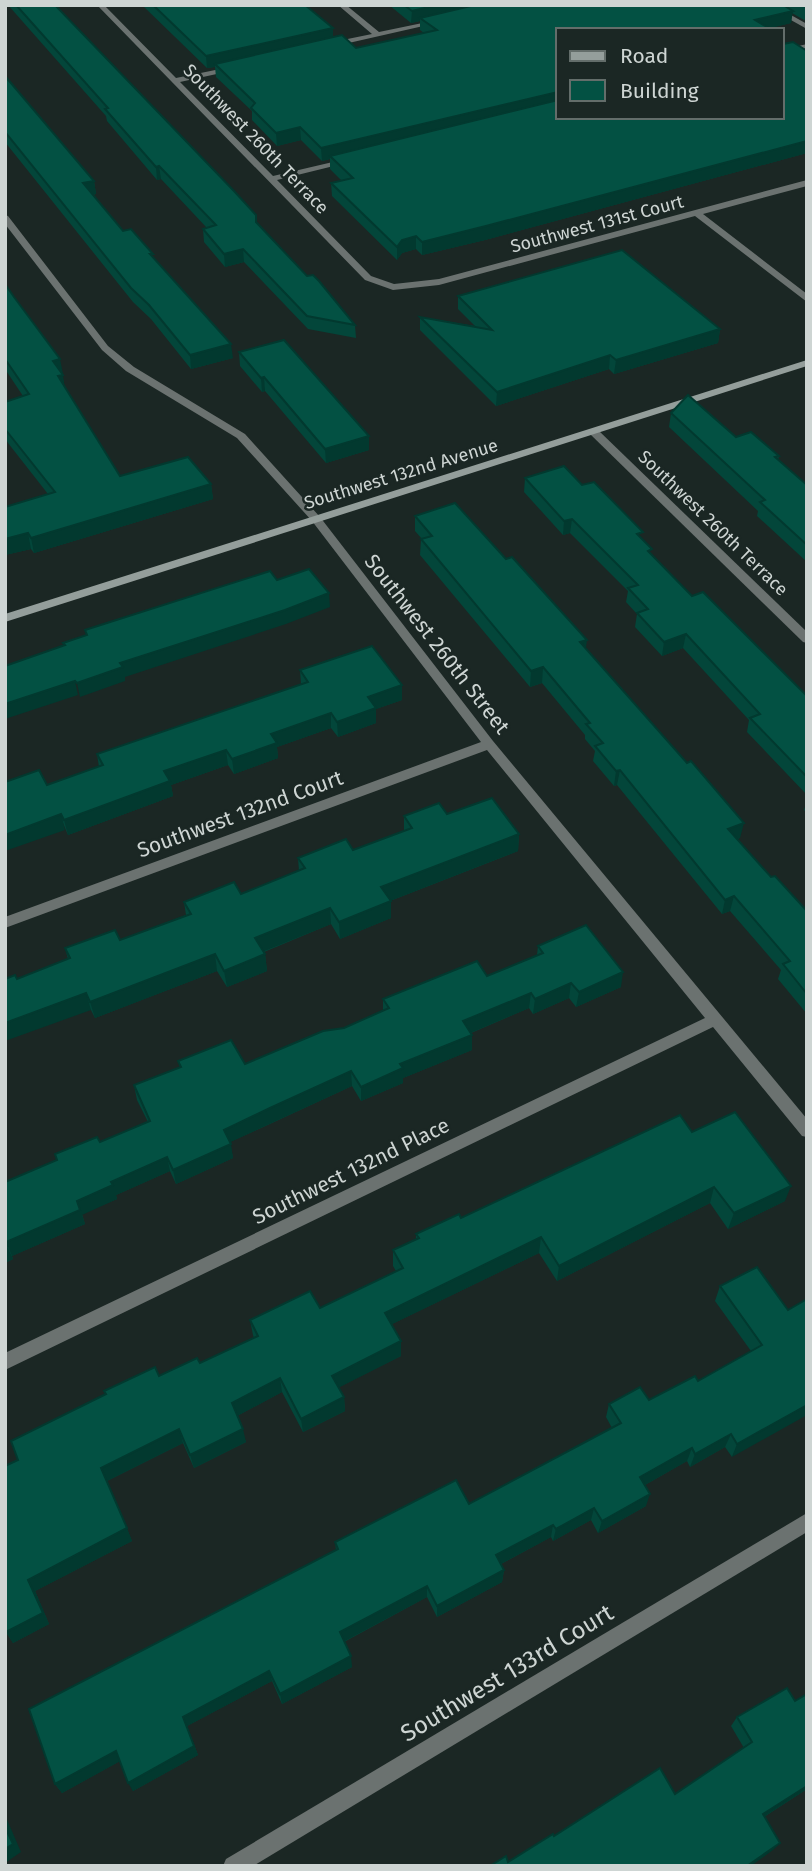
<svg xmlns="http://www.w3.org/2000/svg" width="812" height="1871" viewBox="0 0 812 1871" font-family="'Fira Sans',sans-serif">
	<rect width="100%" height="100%" fill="#1b2724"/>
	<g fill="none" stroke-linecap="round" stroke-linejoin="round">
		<!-- street -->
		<g fill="#6b7270" fill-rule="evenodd">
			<path d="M97 5H104L176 78 235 66V70L180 82 273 176 350 158V162L277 180 371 276 394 284 439 279 807 180V186L703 214 807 294V302L695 216 439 285 393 290 365 280Z"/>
			<path d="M338 5H346L379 32 437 20 441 22 331 47 327 45 328 43 372 34Z"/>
			<path d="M764 5H773L807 24V29Z"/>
			<path d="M807 44V48L782 54V50Z"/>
			<path d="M5 215 8 216 108 346 134 367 245 434 320 517 493 741 807 1119V1137L802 1136 713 1027 5 1370V1353L705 1018 487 750 5 928V917L481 742 312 521 237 438 126 371 102 350 5 224Z"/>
			<path d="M594 429 598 430 807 632V643L803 642 590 434 589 432Z"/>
			<path d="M807 1513V1532L253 1866H223L226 1859Z"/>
		</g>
		<!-- secondary -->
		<path fill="#949e9b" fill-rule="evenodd" d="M807 360V366L5 622V614Z"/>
	</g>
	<!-- wall -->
	<g fill="#03463a">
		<path d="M8 5H55L256 215V223L355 325 356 338 308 329 244 262 225 267 204 242 203 229 207 228 161 179 157 180 107 121 106 116Z"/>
		<path d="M142 5H305L333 28V37L356 48 424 33 420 30V21L411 23 389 5H807V19L804 20 792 13 791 23 769 28 783 44 807 51V153L485 240 422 255 416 249 402 253 397 260 332 196 331 183 342 181 330 169V159L322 161 301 140 277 146 252 120V111L216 77 215 67 207 68Z"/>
		<path d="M5 76 94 181 96 194 93 195 123 231 153 258 233 358 191 369 151 319 133 302 5 142Z"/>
		<path d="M5 284 63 374H62L65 389 120 476 211 484 213 499 34 553 31 549 5 555 48 494 8 443 5 437V402L23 396 5 369Z"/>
		<path d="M458 296 720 329 718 343 614 374 609 369 496 406 420 330V317L475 326 458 309Z"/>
		<path d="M239 352 369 436V450L326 463 265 391 262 392 240 366Z"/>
		<path d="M671 413 736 437 779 456 778 460 807 485V562L757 516 758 511 669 427Z"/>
		<path d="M525 478 582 485 642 540 651 554 692 596 807 696V795L747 732 749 720 683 648 662 656 635 627 637 614 626 602 628 591 570 533 563 535 524 492Z"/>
		<path d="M415 516 586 649 740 838 737 839 771 877 807 911V1014L778 979 781 970 730 911 722 914 617 785 614 786 593 761 595 751 585 739V735L542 683 530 687 420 555 421 539H422L415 531Z"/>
		<path d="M300 670 402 685V700L376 709V723L338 737 331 728 277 747 278 758 234 774 228 765 171 785 173 796 68 835 47 785 99 767 97 754 301 684Z"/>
		<path d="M807 801V813L804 810Z"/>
		<path d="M447 814 519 834 518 851 390 901 391 918 340 939 331 924 264 952 265 954 267 971 227 987 217 971 95 1018 91 1010 17 979 68 959 65 948 120 940 186 915 184 902 241 894 299 871 298 858 353 850 404 831V816Z"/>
		<path d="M538 946 621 987 576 1007 569 998 533 1014 529 1008 471 1033 472 1035V1050L403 1078V1083L361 1101 352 1086 272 1123 230 1142 233 1158 176 1184 170 1171 116 1195 117 1199 82 1214 85 1224 12 1256 13 1259 5 1263V1182L148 1122 137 1100 134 1085 180 1067 178 1061 245 1064 344 1028 383 1011V999L487 976 537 955Z"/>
		<path d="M692 1132 785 1201 728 1229 710 1203 557 1281 539 1253 392 1324 401 1356 339 1387 344 1397 345 1411 303 1432 282 1392 237 1416 246 1442 194 1468 183 1443 107 1481 132 1541 35 1591 49 1624 13 1643 6 1632 18 1460 159 1376 200 1363 254 1338 253 1335 250 1320 320 1308 396 1271 393 1266V1250L416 1239V1234Z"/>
		<path d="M720 1286 788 1310 807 1299 732 1457 725 1447 690 1467 687 1461 645 1485 646 1506 598 1533 591 1520 553 1541 551 1537 501 1564 504 1570 502 1582 437 1617 427 1597 344 1642 352 1667 282 1704 272 1681 187 1726 198 1755 133 1791 120 1761 62 1793 55 1784 336 1550 335 1542 469 1504 612 1428 606 1417 609 1404 649 1400 698 1381 751 1351 715 1301Z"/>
		<path d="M737 1717 807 1789 764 1817 773 1850 508 1862 554 1836 675 1794 744 1748 731 1726Z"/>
	</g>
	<!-- shaded-wall -->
	<g fill="#02392f">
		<path d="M437 5H490L420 18V21L411 23 412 11Z"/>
		<path d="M793 11 791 23 763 30 755 20Z"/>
		<path d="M333 28V40L215 64V67L207 68 206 56Z"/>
		<path d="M558 92V104L330 156V159L322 161 321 148Z"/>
		<path d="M300 127 301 140 277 146 276 133Z"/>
		<path d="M807 141V153L485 240 422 255V242Z"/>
		<path d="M159 166 161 179 157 180 156 167Z"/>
		<path d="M94 181 96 194 85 196 83 183Z"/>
		<path d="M416 236V249L402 253 397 260V247L402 240Z"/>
		<path d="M243 249 244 262 225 267 224 254Z"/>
		<path d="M720 329 718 343 614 374 616 360Z"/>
		<path d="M231 344 233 358 191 369 190 355Z"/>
		<path d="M610 355 609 369 496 406 497 392Z"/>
		<path d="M60 359 63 374 56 376 53 361Z"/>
		<path d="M63 375 65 390 58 376Z"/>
		<path d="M264 377 265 391 262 392 261 378Z"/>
		<path d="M369 436V450L326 463 325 449Z"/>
		<path d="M211 484 213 499 34 553 31 538Z"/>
		<path d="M572 519 570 533 563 535 564 521Z"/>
		<path d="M28 533 31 549 5 555V539Z"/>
		<path d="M329 593 330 607 286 624 125 677V681L80 697 77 683 120 663Z"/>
		<path d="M686 634 683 648 662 656 664 642Z"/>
		<path d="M587 640 585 655 580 642Z"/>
		<path d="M543 667 542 683 530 687 531 671Z"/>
		<path d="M75 681 78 695 5 719V704Z"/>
		<path d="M402 685V700L376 709V723L338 737 337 722 368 697Z"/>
		<path d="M331 713V728L277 747 278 758 234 774 232 759 271 734Z"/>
		<path d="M226 750 228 765 171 785 173 796 68 835 64 820 164 771Z"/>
		<path d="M620 770 617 785 614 786 616 771Z"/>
		<path d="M61 814 65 830 5 851V835Z"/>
		<path d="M744 823 740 838 724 844 728 829Z"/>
		<path d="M519 834 518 851 382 904 381 887Z"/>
		<path d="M734 896 730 911 722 914 725 900Z"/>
		<path d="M391 901V918L340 939 339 922Z"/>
		<path d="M330 908 331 924 257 954 255 938Z"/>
		<path d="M215 954 217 971 95 1018 90 1002Z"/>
		<path d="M265 954 267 971 227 987 224 971Z"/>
		<path d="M623 972 621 987 576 1007 579 992Z"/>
		<path d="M571 983 569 998 533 1014 535 999Z"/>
		<path d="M86 993 91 1010 5 1041V1023Z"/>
		<path d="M531 993 529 1008 463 1036V1021Z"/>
		<path d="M472 1035V1050L403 1078V1083L361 1101V1087L400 1064Z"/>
		<path d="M351 1071 352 1086 226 1144 224 1130Z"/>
		<path d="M231 1144 233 1158 176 1184 173 1170Z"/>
		<path d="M167 1157 170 1171 116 1195 117 1199 82 1215 85 1224 12 1256 6 1242 111 1182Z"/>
		<path d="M791 1186 785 1201 728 1229 734 1213Z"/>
		<path d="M714 1187 710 1203 557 1281 559 1266Z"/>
		<path d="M541 1237 539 1253 386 1327 385 1313Z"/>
		<path d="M7 1246 13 1259 5 1263V1247Z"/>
		<path d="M401 1341V1356L334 1390 332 1376Z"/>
		<path d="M280 1378 282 1392 235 1417 232 1403Z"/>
		<path d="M344 1397 345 1411 303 1432 301 1419Z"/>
		<path d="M807 1405V1415L732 1457 737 1444Z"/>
		<path d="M179 1429 183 1443 107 1481 101 1468Z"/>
		<path d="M243 1429 246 1442 194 1468 190 1455Z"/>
		<path d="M731 1434 725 1447 690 1467 695 1454Z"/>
		<path d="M692 1448 687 1461 636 1490 640 1477Z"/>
		<path d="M650 1494 646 1506 598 1533 602 1521Z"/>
		<path d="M594 1508 591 1520 553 1541 556 1529Z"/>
		<path d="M553 1525 551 1537 495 1567 496 1555Z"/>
		<path d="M127 1528 132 1541 35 1591 49 1624 13 1643 6 1632 28 1580Z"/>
		<path d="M504 1570 502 1582 437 1617V1606Z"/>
		<path d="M427 1586V1597L341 1643 340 1632Z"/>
		<path d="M351 1656 352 1667 282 1704 280 1694Z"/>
		<path d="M269 1671 272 1681 187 1726 198 1755 133 1791 128 1783 183 1717Z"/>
		<path d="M116 1751 122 1760 62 1793 55 1784Z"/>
		<path d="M807 1786V1789L756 1822 763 1814Z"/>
		<path d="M5 1815 21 1852 5 1863Z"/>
		<path d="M780 1843 773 1850 751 1866H747Z"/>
	</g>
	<!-- building -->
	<g fill="#035143" stroke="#02392f" stroke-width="2">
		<path d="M16 5H55L234 191 256 215V222L307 276 313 275 319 281 355 325 307 316 243 249 224 254 203 229 216 225 159 166 156 167 105 109 108 108Z"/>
		<path d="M153 5H305L333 28 206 56Z"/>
		<path d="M404 5H437L412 11Z"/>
		<path d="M475 5H783L793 11 755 20 772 30H558V92L321 148 300 127 276 133 251 108 255 103 215 64 342 35 356 48 437 30 420 18Z"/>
		<path d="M782 37 783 44 793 42 807 51V141L486 226 422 242 416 236 402 240 397 247 331 183 353 178 330 156 558 100V117H782Z"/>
		<path d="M5 76 94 181 83 183 123 231 131 229 153 254H150L231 344 190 355 149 305 131 288 5 132Z"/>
		<path d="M622 250 720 329 616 360 610 355 497 392 420 317 492 330 458 296Z"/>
		<path d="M5 284 14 297 60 359 53 361 63 375 58 376 120 476 188 457 211 484 31 538 28 533 5 539V507L55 492 5 429V402L29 394 5 359Z"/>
		<path d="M284 340 369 436 325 449 264 377 261 378 239 352Z"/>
		<path d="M688 395 736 437 751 432 779 456 775 457 807 485V545L760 502 765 500 671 413Z"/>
		<path d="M564 466 582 485 594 482 643 532 637 534 652 549 648 551 692 596 703 592 807 696V777L750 718 760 714 686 634 664 642 637 613 648 609 628 588 638 585 572 519 564 521 525 478Z"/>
		<path d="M455 503 506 559 512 557 587 640 580 642 687 763 691 761 744 823 728 829 771 877 775 876 807 911V994L783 964 790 961 734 896 725 900 620 770 616 771 595 746 603 743 586 724 590 723 543 667 531 671 421 539 432 536 415 516Z"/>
		<path d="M309 569 329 593 285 610 120 663 123 667 77 683 75 681 5 704V666L65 645 63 643 87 635 85 630 270 571 277 580Z"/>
		<path d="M372 646 402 685 368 697 376 708 337 722 331 713 271 734 277 743 232 759 226 750 164 771 170 781 64 820 61 814 5 835V782L39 770 47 785 103 765 97 754 308 682 300 670Z"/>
		<path d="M492 798 519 834 381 887 391 901 339 922 330 908 255 938 265 954 224 971 215 954 90 1002 86 993 5 1023V979L15 975 17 979 70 958 65 948 115 930 120 940 191 914 184 902 234 882 241 894 305 868 298 858 346 839 353 850 412 828 404 816 439 803 447 814Z"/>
		<path d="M586 925 623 972 579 992 571 983 535 999 531 993 463 1021 472 1035 400 1064 403 1068 361 1087 351 1071 270 1108 224 1130 231 1144 173 1170 167 1157 111 1182 113 1185 77 1201 80 1210 6 1242 7 1246 5 1247V1182L57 1160 55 1154 97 1137 100 1142 150 1121 134 1085 181 1067 178 1061 231 1040 245 1064 323 1031 344 1028 389 1008 383 999 477 961 487 976 543 953 538 946Z"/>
		<path d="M735 1112 791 1186 734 1213 714 1187 559 1266 541 1237 385 1313 401 1341 332 1376 344 1397 301 1419 280 1378 232 1403 243 1429 190 1455 179 1429 101 1468 127 1528 28 1580 43 1613 6 1632 5 1466 18 1460 11 1441 106 1394 104 1391 155 1367 159 1376 197 1358 200 1363 258 1336 250 1320 310 1291 320 1308 403 1268 393 1250 419 1238 416 1234 459 1214 461 1218 680 1115 692 1132Z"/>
		<path d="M757 1267 788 1310 807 1299V1405L737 1444 731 1434 695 1454 692 1448 640 1477 650 1494 602 1521 594 1508 556 1529 553 1525 496 1555 504 1570 437 1606 427 1586 340 1632 351 1656 280 1694 269 1671 183 1717 194 1746 128 1783 116 1751 55 1784 29 1709 338 1549 335 1542 456 1480 469 1504 621 1423 609 1404 640 1387 649 1400 695 1376 698 1381 762 1345 720 1286Z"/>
		<path d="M787 1688 795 1701 807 1694V1786L763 1814 780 1843 747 1866H490L506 1856 508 1862 553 1834 554 1836 660 1768 675 1794 752 1742 737 1717Z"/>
		<path d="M5 1827 13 1844 5 1849Z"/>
	</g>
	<g text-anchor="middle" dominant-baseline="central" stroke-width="5" stroke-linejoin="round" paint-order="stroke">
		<!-- far-street labels -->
		<g font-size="18" fill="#ced5d3" stroke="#1b2724">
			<text transform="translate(256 139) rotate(46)">Southwest 260th Terrace</text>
			<text transform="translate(597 224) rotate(-15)">Southwest 131st Court</text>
			<text transform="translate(401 474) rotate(-17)">Southwest 132nd Avenue</text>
			<text transform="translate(713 523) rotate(44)">Southwest 260th Terrace</text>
		</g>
		<!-- street labels -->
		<g font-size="21" fill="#ced5d3" stroke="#1b2724">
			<text transform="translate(437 644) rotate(52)">Southwest 260th Street</text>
			<text transform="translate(240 814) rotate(-20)">Southwest 132nd Court</text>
			<text transform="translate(351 1171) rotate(-26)">Southwest 132nd Place</text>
		</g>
		<!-- near-street labels -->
		<g font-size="24" fill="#ced5d3" stroke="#1b2724">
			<text transform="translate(507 1673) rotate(-31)">Southwest 133rd Court</text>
		</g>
	</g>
	<!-- border -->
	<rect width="812" height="1871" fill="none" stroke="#ced5d3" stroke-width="14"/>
	<!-- legend -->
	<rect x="556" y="28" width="228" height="91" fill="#1b2724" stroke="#636d6a" stroke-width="2"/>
	<rect x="570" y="51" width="35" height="10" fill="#949e9b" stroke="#636d6a" stroke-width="2"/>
	<text x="620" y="63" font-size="21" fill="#ced5d3">Road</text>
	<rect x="570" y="80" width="35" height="21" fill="#035143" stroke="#636d6a" stroke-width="2"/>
	<text x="620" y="98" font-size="21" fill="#ced5d3">Building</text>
</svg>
